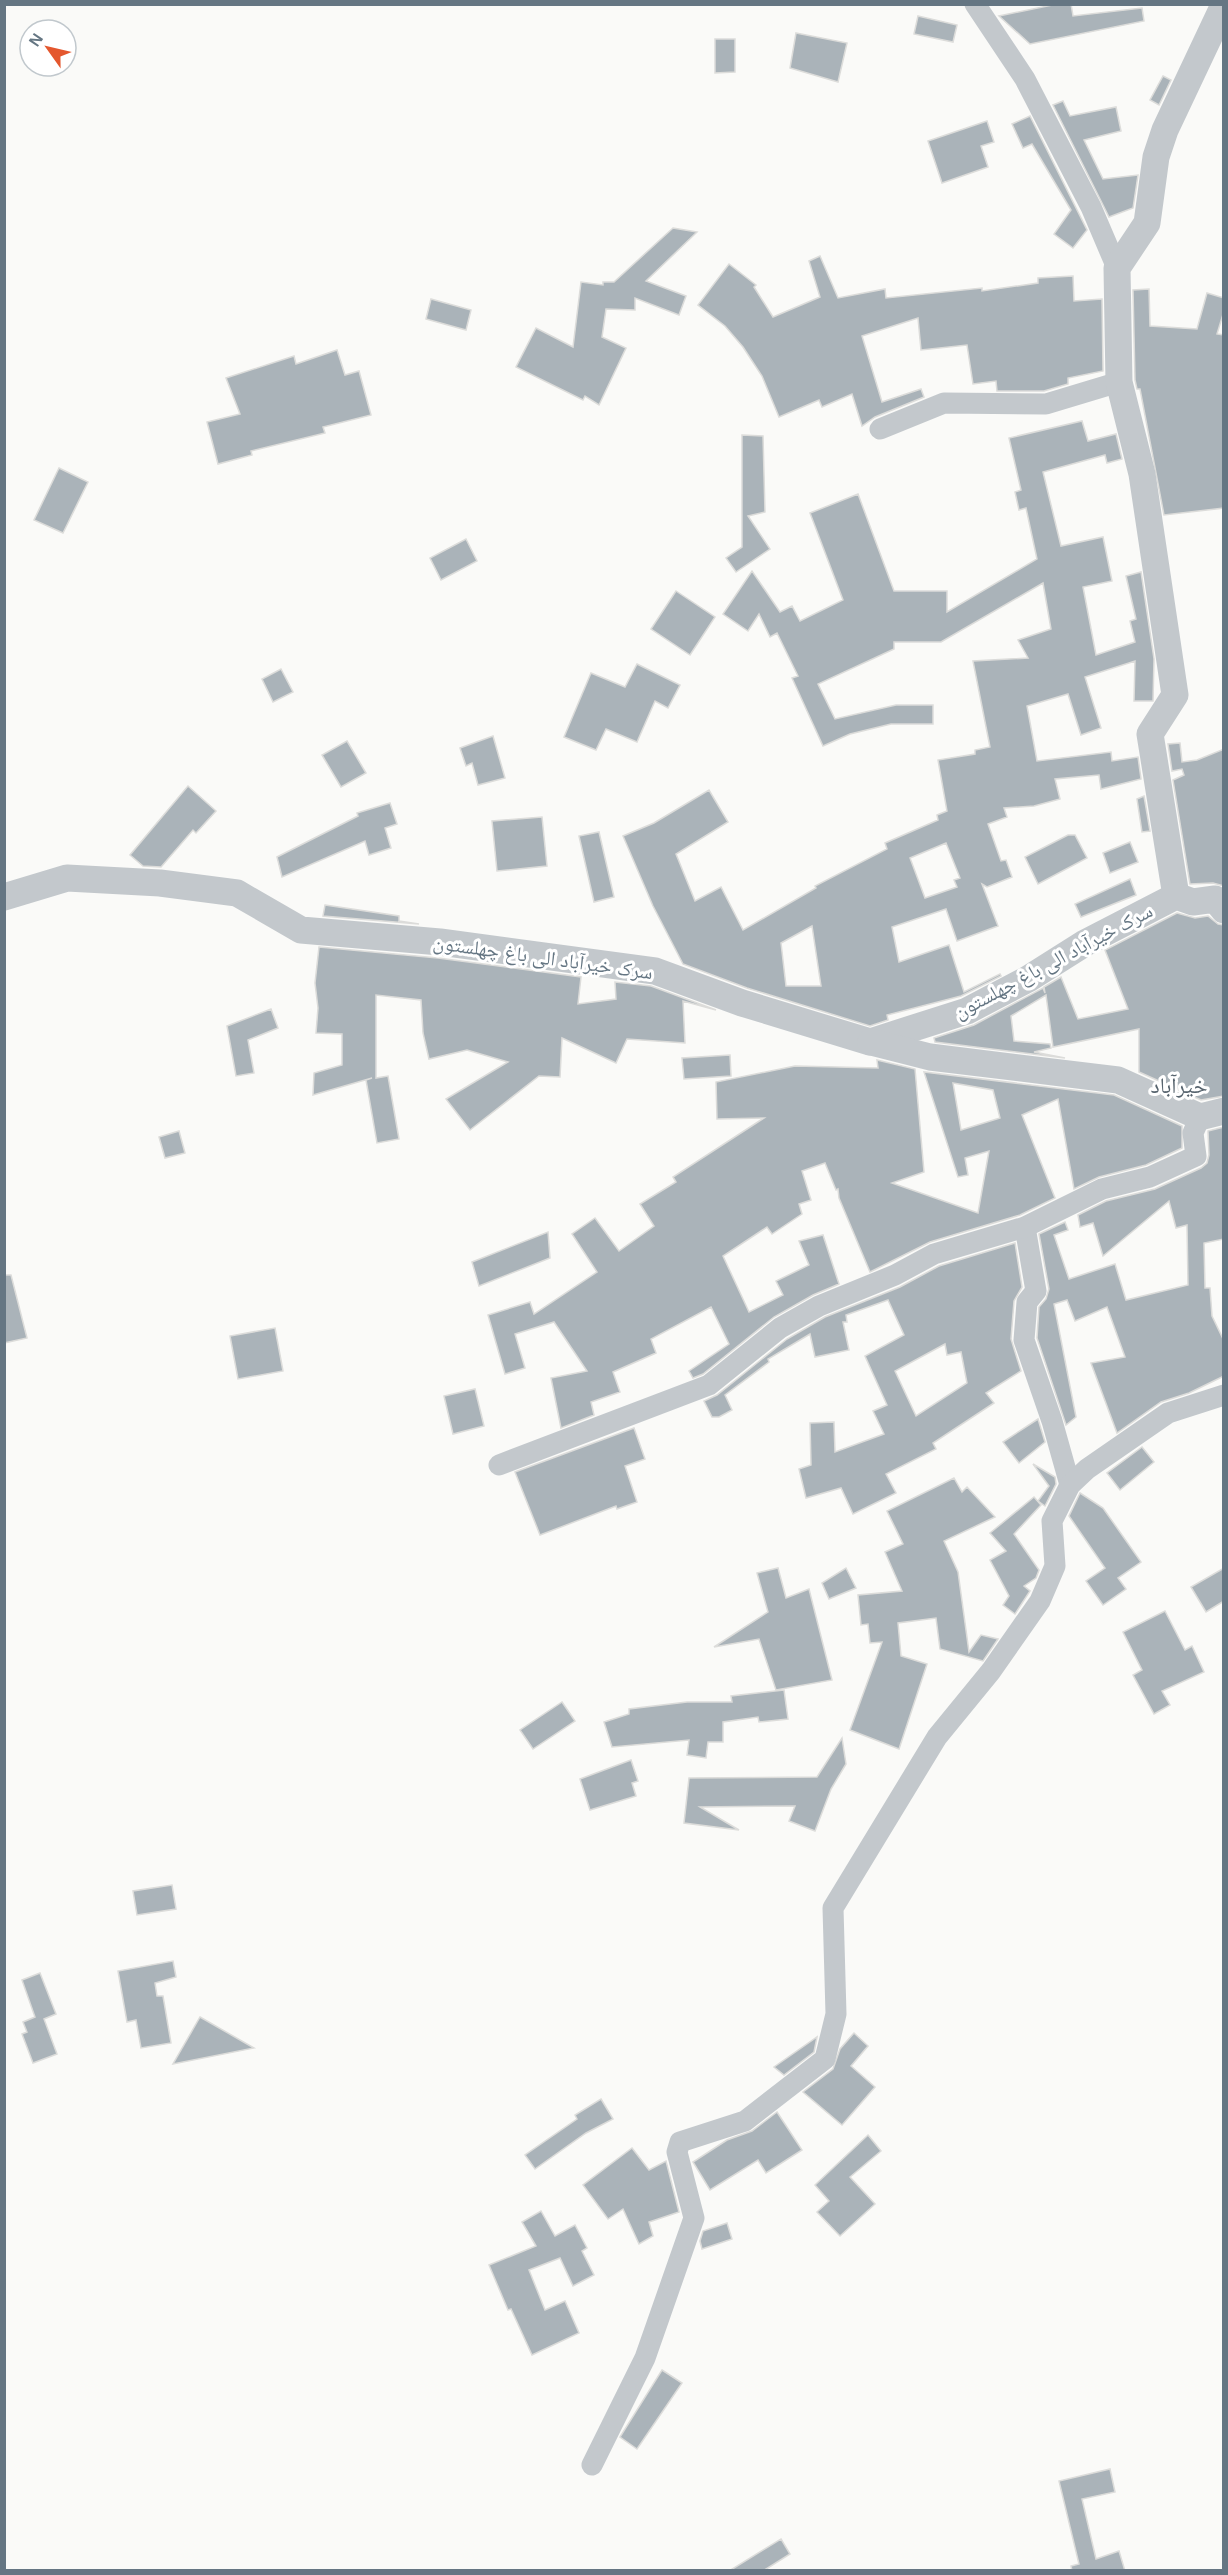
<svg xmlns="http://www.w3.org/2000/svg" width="1228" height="2575" viewBox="0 0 1228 2575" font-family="Helvetica,'Noto Naskh Arabic',sans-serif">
	<rect width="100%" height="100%" fill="#fafaf8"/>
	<!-- building -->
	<g fill="#aab3b9" stroke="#dcdcda" stroke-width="1.5" fill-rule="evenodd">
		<path d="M1057 4H1071L1073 16 1142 8 1144 21 1030 44 999 16Z"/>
		<path d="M918 16 957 25 953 42 914 34Z"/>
		<path d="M796 33 847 43 838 82 790 68Z"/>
		<path d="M715 39H735V72L715 73Z"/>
		<path d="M1163 76 1171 80 1159 105 1150 100Z"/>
		<path d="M1063 101 1070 116 1116 107 1121 131 1084 140 1103 179 1138 175 1133 208 1109 217 1053 105Z"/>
		<path d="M1030 116 1087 230 1073 248 1054 234 1071 210 1032 144 1023 148 1012 124Z"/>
		<path d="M987 121 994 142 981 146 988 167 942 183 928 141Z"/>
		<path d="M673 228 697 232 646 281 686 296 679 315 635 298V310L606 309 602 337 626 348 599 405 585 396 583 400 516 367 536 328 573 347 581 282 603 285V282H614Z"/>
		<path d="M820 256 838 298 885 289 886 298 982 288V291L1038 283V278L1073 276 1074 301 1102 299 1103 371 1068 378V384L1044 391H997L996 381 973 384 967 345 921 350 918 318 862 336 882 402 921 389 924 397 875 417 862 426 852 394 822 407 819 400 779 417 762 376 743 347 725 326 698 305 729 264 756 285 754 287 773 317 820 297 809 261Z"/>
		<path d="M1149 289 1150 326 1197 329 1207 293 1224 298V311L1217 334 1224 335V508L1164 515 1140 389H1137L1135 380 1133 290Z"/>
		<path d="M431 299 471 310 466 330 426 319Z"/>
		<path d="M337 350 345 375 359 371 371 415 323 427 325 433 251 451 252 455 218 464 207 422 240 414 226 378 294 356 296 364Z"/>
		<path d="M1082 421 1088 441 1116 434 1122 459 1107 463 1105 455 1043 472 1061 546 1103 537 1112 581 1083 587 1096 655 1135 642 1130 621 1136 619 1126 576 1141 572 1154 659 1153 701H1134L1135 661 1085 677 1101 728 1081 735 1068 694 1027 706 1037 761 1111 752 1112 761 1138 757 1141 779 1101 789 1099 775 1055 779 1060 799 1034 806 1004 808 1007 817 988 824 1001 861 1006 860 1012 877 987 887 982 884 998 926 957 941 946 909 892 927 899 962 949 945 964 992 1000 974 1001 976 961 996 887 1015 888 1020 870 1026 747 988 683 964 653 906 623 836 654 823 709 790 728 822 676 854 695 901 721 887 743 930 816 888 815 886 887 849 885 843 938 820 937 815 947 811 938 760 975 754V750L990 747 973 661 1028 658 1018 640 1051 629 1043 583 941 642H894V649L818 684 835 719 896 705H933V724H891L850 734 823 746 792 678 798 676 777 633 770 637 759 614 748 631 723 614 752 571 780 612 792 606 800 621 843 600 810 513 858 494 894 591H947V612L1037 559 1026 508 1019 510 1015 492 1021 490 1009 438ZM946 843 960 878 954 880 957 887 925 898 910 858ZM812 926 821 986H786L781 943Z"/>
		<path d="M742 435 763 436 765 512 748 516 770 549 736 572 726 558 742 547Z"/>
		<path d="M59 468 88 482 63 533 34 520Z"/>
		<path d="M466 539 477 561 441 580 430 558Z"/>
		<path d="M676 591 715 617 690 655 651 629Z"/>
		<path d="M637 664 680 685 668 708 655 701 637 742 606 729 596 750 564 737 591 673 625 687Z"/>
		<path d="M281 669 293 692 273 702 262 679Z"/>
		<path d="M493 736 505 778 478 785 472 763 466 766 460 748Z"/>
		<path d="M347 741 366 773 341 787 322 755Z"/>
		<path d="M1180 743 1182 762 1197 760 1224 749V886L1213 883 1190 884 1173 780 1184 775 1182 769 1172 771 1168 744Z"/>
		<path d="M188 786 216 811 196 833 193 830 161 867 143 866 130 855Z"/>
		<path d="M1144 796 1150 831 1142 832 1137 799Z"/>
		<path d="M390 803 397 824 385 828 391 848 369 855 365 841 282 877 277 857 358 816 357 813Z"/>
		<path d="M542 817 547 866 497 871 492 821Z"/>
		<path d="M599 832 614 897 594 902 579 836Z"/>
		<path d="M1068 835H1075L1087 858 1038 884 1025 857Z"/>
		<path d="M1130 842 1138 862 1110 873 1103 853Z"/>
		<path d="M1130 879 1136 895 1081 917 1075 904Z"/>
		<path d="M325 905 399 916V921L419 924 323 916Z"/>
		<path d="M1177 913 1195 918 1208 916 1218 924 1224 925V1096L1201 1100 1139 1072V1029L1053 1047 1046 995 1011 1016 1014 1041 1050 1044 1051 1048 1034 1052 1065 1058 935 1042 934 1038 974 1025 1043 988 1045 993 1044 987 1061 977 1078 1019 1128 1009 1105 950Z"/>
		<path d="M319 947 438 958 581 977 578 1004 616 999 615 982 651 986 716 1010 683 1001 685 1043 627 1039 616 1063 562 1038 560 1077 539 1076 470 1130 446 1099 508 1062 467 1050 429 1059 423 1033 421 1000 376 995V1078L388 1076 399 1139 377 1143 366 1080 372 1078 313 1095 314 1073 342 1065V1034L316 1033 318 1008 315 983Z"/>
		<path d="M271 1009 278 1028 248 1040 254 1073 236 1076 227 1026Z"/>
		<path d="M730 1055 731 1076 684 1079 682 1058Z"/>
		<path d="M877 1060 915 1069 924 1172 892 1183 978 1213 989 1151 965 1158 968 1175 958 1177 924 1072 1114 1095 1182 1126V1148L1146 1165 1099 1177 1074 1189 1058 1099 1022 1115 1055 1198 1020 1215 930 1242 870 1272 839 1198 838 1189 836 1190 825 1163 802 1171 811 1200 799 1204 802 1214 772 1234 767 1227 723 1256 749 1312 783 1295 776 1281 809 1265 799 1241 823 1235 839 1284 813 1295 774 1317 703 1374 693 1378 689 1371 729 1344 711 1307 651 1339 656 1353 613 1372 620 1392 591 1402 594 1415 561 1428 551 1378 587 1371 554 1322 515 1334 525 1368 505 1374 488 1315 530 1302 534 1314 597 1272 572 1234 595 1218 619 1251 654 1226 640 1204 676 1182 673 1177 764 1118 717 1119 716 1082 795 1066 878 1068ZM953 1083 993 1090 1000 1118 961 1130Z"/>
		<path d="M1224 1127V1239L1204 1243 1205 1288H1210L1212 1316 1224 1341V1376L1189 1393 1161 1402 1117 1433 1091 1363 1125 1357 1107 1307 1075 1321 1067 1300 1054 1304 1076 1417 1066 1425 1037 1338 1039 1307 1046 1299 1049 1289 1039 1234 1065 1222 1068 1230 1054 1235 1069 1279 1115 1264 1126 1300 1188 1285 1187 1225 1176 1228 1169 1201 1103 1256 1093 1223 1080 1227 1078 1215 1106 1201 1155 1189 1201 1168 1207 1163 1209 1155 1208 1131Z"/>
		<path d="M179 1131 185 1153 165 1158 159 1137Z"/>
		<path d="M548 1232 550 1258 479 1286 472 1262Z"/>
		<path d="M1015 1243 1022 1287 1014 1301 1011 1339 1021 1371 986 1393 994 1403 933 1443 936 1449 886 1474 896 1493 853 1514 841 1488 806 1498 799 1469 811 1465 810 1423 834 1422 835 1452 884 1434 873 1411 887 1405 865 1356 904 1335 888 1300 846 1315 847 1322H843L849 1350 815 1357 810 1334 768 1359 769 1362 725 1395 732 1410 719 1417H712L704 1401 717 1395 787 1339 825 1317 900 1287 939 1266ZM945 1344 947 1355 961 1352 967 1383 916 1416 895 1371Z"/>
		<path d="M4 1275H11L27 1338 4 1343Z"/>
		<path d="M275 1328 283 1371 238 1379 230 1336Z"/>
		<path d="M475 1389 484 1426 453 1434 444 1396Z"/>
		<path d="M1038 1419 1045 1442 1019 1463 1003 1442Z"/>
		<path d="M634 1428 645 1459 625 1466 637 1502 617 1509 616 1506 540 1535 515 1472Z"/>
		<path d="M1142 1447 1154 1462 1120 1490 1107 1473Z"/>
		<path d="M1033 1464 1055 1477 1056 1484 1045 1506 1038 1501 1049 1486Z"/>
		<path d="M954 1478 962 1492 967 1487 995 1517 944 1541 958 1572 969 1652 981 1635 998 1639 983 1661 940 1649 936 1618 898 1623 901 1656 927 1664 899 1749 850 1730 882 1642 870 1643 868 1624 861 1625 858 1595 902 1591 885 1552 903 1544 887 1511Z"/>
		<path d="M1080 1493 1103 1508 1141 1562 1118 1578 1126 1589 1103 1605 1086 1581 1105 1568 1069 1516Z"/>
		<path d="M1034 1497 1041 1505 1014 1534 1039 1570 1036 1578 1024 1586 1030 1591 1015 1614 1003 1605 1009 1596 990 1560 1006 1551 990 1533Z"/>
		<path d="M778 1568 786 1598 809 1589 832 1680 776 1690 759 1639 714 1647 768 1612 757 1573Z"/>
		<path d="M846 1568 856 1588 829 1599 822 1583Z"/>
		<path d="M1224 1568V1601L1206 1612 1191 1587Z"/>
		<path d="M1165 1611 1185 1650 1192 1646 1204 1672 1162 1691 1170 1705 1154 1714 1133 1675 1142 1670 1123 1632Z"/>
		<path d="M784 1690 788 1719 759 1722 758 1717 723 1722V1742H708L706 1758 687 1755 689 1740 612 1747 604 1722 629 1714V1709L687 1702H732L731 1696Z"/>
		<path d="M562 1702 575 1721 533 1749 520 1730Z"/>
		<path d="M842 1738 846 1764 831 1789 815 1831 789 1821 795 1806 700 1807 739 1830 684 1823 689 1778 817 1777Z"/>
		<path d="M631 1760 638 1781 632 1783 636 1796 590 1810 580 1779Z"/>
		<path d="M172 1885 176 1909 137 1915 133 1891Z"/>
		<path d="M173 1961 176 1977 155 1983 157 1996H163L171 2043 141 2048 136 2020 127 2022 118 1971Z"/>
		<path d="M40 1973 56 2014 44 2019 57 2054 33 2063 22 2034 27 2032 23 2022 35 2017 22 1980Z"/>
		<path d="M200 2017 254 2048 173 2064Z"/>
		<path d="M854 2033 868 2046 851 2066 875 2087 842 2125 803 2092 833 2069 840 2049Z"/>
		<path d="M817 2037 814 2052 784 2075 774 2067Z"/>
		<path d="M601 2099 613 2119 586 2133 535 2169 525 2155 577 2119 575 2115Z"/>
		<path d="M777 2112 802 2150 766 2173 758 2160 710 2190 693 2162 727 2140 752 2131Z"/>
		<path d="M868 2135 881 2151 850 2177 875 2204 840 2236 817 2212 829 2201 815 2185Z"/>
		<path d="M632 2148 649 2170 666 2161 679 2212 649 2222 653 2236 639 2244 623 2209 608 2219 583 2185Z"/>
		<path d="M541 2211 555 2236 575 2225 587 2248 582 2251 594 2275 573 2286 560 2258 529 2270 545 2310 565 2301 579 2333 532 2355 511 2309 508 2310 489 2265 536 2246 522 2222Z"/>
		<path d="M727 2223 732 2239 702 2249 700 2241 703 2231Z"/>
		<path d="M662 2370 682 2383 637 2449 620 2437Z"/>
		<path d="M1110 2469 1115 2492 1082 2499 1096 2559 1119 2551 1125 2571H1072L1071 2566 1079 2564 1059 2481Z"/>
		<path d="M781 2539 790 2554 763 2571H729Z"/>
	</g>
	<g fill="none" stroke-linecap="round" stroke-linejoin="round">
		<!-- minor -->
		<g stroke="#c3c8cc" stroke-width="21">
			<path d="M975 4 1025 79 1091 207 1117 268"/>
			<path d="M880 429 944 403 1046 404 1119 382"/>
			<path d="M1025 1227 1036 1291 1027 1302 1024 1340 1052 1421 1070 1485"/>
			<path d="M499 1465 709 1385 780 1328 819 1306 895 1275 934 1254 1025 1227 1102 1189 1150 1177 1196 1156 1193 1133 1200 1117"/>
			<path d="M592 2465 645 2358 694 2218 677 2152 680 2142 745 2121 825 2059 836 2014 833 1908 937 1737 991 1671 1040 1601 1055 1566 1052 1521 1070 1485 1087 1469 1168 1413 1224 1395"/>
		</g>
		<!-- tertiary -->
		<g stroke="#c3c8cc" stroke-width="27">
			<path d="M1176 896 1150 734 1175 695 1142 474 1119 382 1117 268 1147 223 1156 157 1165 130 1224 5"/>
			<path d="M4 897 67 878 160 883 237 893 301 930 440 942 655 971 742 1003 870 1042 967 1011 1028 979 1085 943 1176 896 1193 902 1215 899 1224 910"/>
			<path d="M871 1042 930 1057 1118 1080 1200 1117 1224 1111"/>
		</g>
	</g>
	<g text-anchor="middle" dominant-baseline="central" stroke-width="6" stroke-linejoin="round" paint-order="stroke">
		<!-- street labels -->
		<g font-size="20" fill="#657683" stroke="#fff">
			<text transform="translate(543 957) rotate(8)">سرک خیرآباد الی باغ چهلستون</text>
			<text transform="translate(1053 961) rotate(-28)">سرک خیرآباد الی باغ چهلستون</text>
		</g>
		<!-- quarter labels -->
		<g font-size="22" fill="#57646e" stroke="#fff">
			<text x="1179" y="1085">خیرآباد</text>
		</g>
	</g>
	<!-- border -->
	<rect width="1228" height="2575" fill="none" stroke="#657683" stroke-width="12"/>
	<!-- north arrow -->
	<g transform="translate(48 48) rotate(304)"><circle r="28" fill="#ffffff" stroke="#c1c8cd" stroke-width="1.5"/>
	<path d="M0-4.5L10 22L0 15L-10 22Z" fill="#e4572e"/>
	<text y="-9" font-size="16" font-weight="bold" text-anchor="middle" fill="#657683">N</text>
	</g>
</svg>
